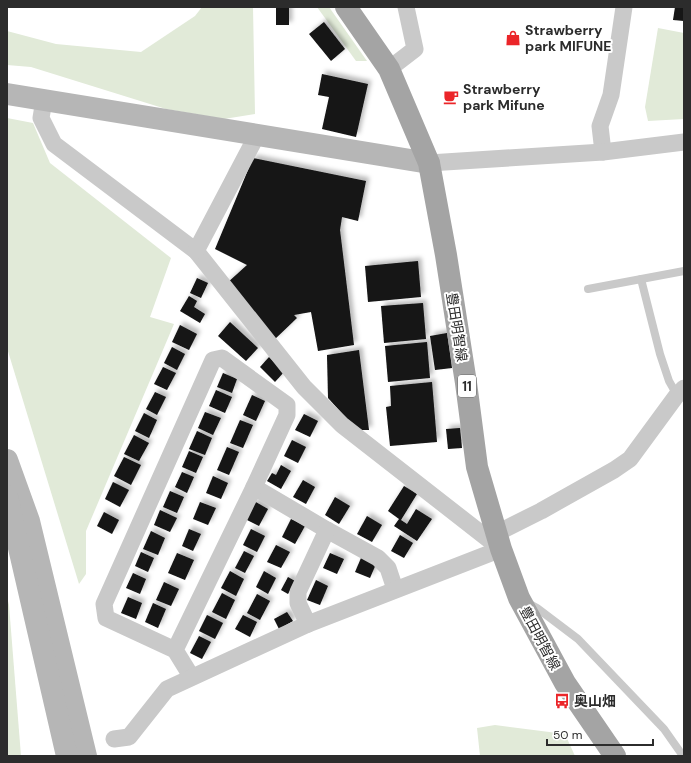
<svg xmlns="http://www.w3.org/2000/svg" width="691" height="763" viewBox="0 0 691 763" font-family="'DM Sans','Noto Sans JP',sans-serif">
	<defs>
		<filter id="shadow"><feDropShadow dx="3.5" dy="-3.5" stdDeviation="2" flood-color="#0004"/></filter>
	</defs>
	<rect width="100%" height="100%" fill="#fff"/>
	<!-- green -->
	<g fill="#e1ead8">
		<path d="M202 7H253L255 114 224 119 166 109 31 67 7 65V31L56 44 141 52 195 16Z"/>
		<path d="M317 7H329L367 61H356Z"/>
		<path d="M658 28 684 33V119L648 121 645 107Z"/>
		<path d="M7 118 33 123 50 163 171 258 150 317 174 324 86 531V574L79 584 7 348Z"/>
		<path d="M7 597 9 605 21 756H7Z"/>
		<path d="M495 725 565 734 575 756H480L477 728Z"/>
	</g>
	<!-- building -->
	<g fill="#131313" filter="url(#shadow)">
		<path d="M276 7 289 8V25H276Z"/>
		<path d="M675 7H684V21L673 20Z"/>
		<path d="M324 22 345 49 331 61 309 34Z"/>
		<path d="M322 74 368 84 356 137 322 129 329 97 318 95Z"/>
		<path d="M253 158 366 181 358 221 342 217 340 230 354 345 318 351 311 312 294 315 297 318 274 340 226 284 247 265 215 249Z"/>
		<path d="M418 261 421 297 368 302 365 266Z"/>
		<path d="M197 278 208 283 201 298 190 293Z"/>
		<path d="M189 296 197 301 194 307 205 314 200 323 180 311Z"/>
		<path d="M423 303 426 339 384 343 381 306Z"/>
		<path d="M230 322 258 348 246 361 218 336Z"/>
		<path d="M180 325 197 334 189 350 172 342Z"/>
		<path d="M447 333 452 368 435 370 430 336Z"/>
		<path d="M427 342 430 378 388 382 385 346Z"/>
		<path d="M172 347 185 354 177 370 164 363Z"/>
		<path d="M359 350 369 430H357L328 398 327 355Z"/>
		<path d="M269 357 284 372 275 382 260 367Z"/>
		<path d="M163 367 176 373 167 390 154 384Z"/>
		<path d="M223 373 237 379 232 393 217 387Z"/>
		<path d="M432 382 437 442 390 446 386 407 391 406 390 386Z"/>
		<path d="M216 390 232 397 225 413 209 406Z"/>
		<path d="M155 392 166 397 157 415 146 409Z"/>
		<path d="M252 395 265 401 256 421 243 415Z"/>
		<path d="M205 412 221 418 213 435 198 428Z"/>
		<path d="M144 413 157 420 149 438 135 431Z"/>
		<path d="M304 414 318 421 310 437 295 430Z"/>
		<path d="M240 420 253 425 243 448 230 443Z"/>
		<path d="M460 428 462 448 448 449 446 429Z"/>
		<path d="M197 431 212 438 205 455 189 449Z"/>
		<path d="M134 435 149 443 139 461 124 454Z"/>
		<path d="M292 440 306 447 298 463 284 456Z"/>
		<path d="M227 447 239 452 229 475 217 470Z"/>
		<path d="M189 451 203 457 196 473 182 467Z"/>
		<path d="M124 457 141 465 131 485 114 476Z"/>
		<path d="M281 465 291 471 281 489 267 481 272 473 276 475Z"/>
		<path d="M182 472 194 477 187 493 175 487Z"/>
		<path d="M213 476 228 483 221 499 206 493Z"/>
		<path d="M303 480 315 487 306 504 293 497Z"/>
		<path d="M113 482 129 490 120 507 105 499Z"/>
		<path d="M404 486 417 494 401 520 407 524 416 509 432 519 417 541 394 526 399 519 388 511Z"/>
		<path d="M170 491 184 497 177 513 163 507Z"/>
		<path d="M335 497 350 506 339 524 325 515Z"/>
		<path d="M254 501 268 509 259 526 245 519Z"/>
		<path d="M200 502 216 508 208 525 193 519Z"/>
		<path d="M160 510 177 518 170 532 154 525Z"/>
		<path d="M104 512 119 520 112 534 97 526Z"/>
		<path d="M367 516 382 525 372 542 357 534Z"/>
		<path d="M291 519 305 526 295 544 282 537Z"/>
		<path d="M189 529 201 534 193 551 182 546Z"/>
		<path d="M251 529 265 536 257 552 243 545Z"/>
		<path d="M151 531 165 538 158 555 143 549Z"/>
		<path d="M400 535 413 543 404 558 391 551Z"/>
		<path d="M276 545 290 552 281 568 267 562Z"/>
		<path d="M244 551 254 556 245 573 235 568Z"/>
		<path d="M141 552 154 558 148 572 135 566Z"/>
		<path d="M177 553 194 560 185 580 168 573Z"/>
		<path d="M330 553 344 559 337 574 323 568Z"/>
		<path d="M361 558 376 564 370 578 355 572Z"/>
		<path d="M230 571 244 579 236 596 221 588Z"/>
		<path d="M264 571 276 578 268 594 256 587Z"/>
		<path d="M133 573 146 579 140 594 126 588Z"/>
		<path d="M288 577 295 581 288 594 281 590Z"/>
		<path d="M316 580 328 586 320 605 307 600Z"/>
		<path d="M164 582 179 589 171 606 156 600Z"/>
		<path d="M222 593 235 600 226 619 212 612Z"/>
		<path d="M257 594 270 601 260 620 247 613Z"/>
		<path d="M128 597 142 603 136 619 121 613Z"/>
		<path d="M153 603 166 609 158 628 145 622Z"/>
		<path d="M287 612 293 621 279 629 274 619Z"/>
		<path d="M207 615 223 623 215 639 199 631Z"/>
		<path d="M243 615 257 622 250 637 235 629Z"/>
		<path d="M199 636 211 642 202 659 190 653Z"/>
	</g>
	<g fill="none" stroke-linecap="round" stroke-linejoin="round">
		<!-- lane -->
		<g stroke="#c9c9c9" stroke-width="8">
			<path d="M641 279 660 354 669 381 677 395"/>
			<path d="M588 289 684 271"/>
			<path d="M528 603 537 608 578 639 664 729 683 756"/>
		</g>
		<!-- street -->
		<g stroke="#c9c9c9" stroke-width="17">
			<path d="M389 69 415 49 406 7"/>
			<path d="M44 100 41 118 54 144 196 251 304 387 342 425 501 549"/>
			<path d="M603 152 600 126 611 95 624 7"/>
			<path d="M429 163 603 152 684 142"/>
			<path d="M196 251 257 135"/>
			<path d="M254 487 327 530 378 558 388 568 395 589"/>
			<path d="M497 533 541 511 614 470 630 459 677 395 684 388"/>
			<path d="M308 624 298 603V592L327 530"/>
			<path d="M175 650 254 487 287 415V405L222 358 213 360 104 604 106 618 175 650 191 676"/>
			<path d="M114 739 129 737 167 689 308 624 501 549"/>
		</g>
		<!-- secondary -->
		<g stroke="#b6b6b6" stroke-width="22">
			<path d="M7 94 429 163"/>
			<path d="M7 460 29 521 86 756"/>
			<path d="M7 496 67 756"/>
		</g>
		<!-- primary -->
		<path stroke="#a4a4a4" stroke-width="22" d="M346 7 389 69 429 163 446 255 466 383 477 467 501 549 519 598 565 683 615 756"/>
	</g>
	<!-- icons -->
	<defs>
		<g id="shop-bare" transform="scale(1.2)"><path d="M-5-2.5h2.3a2.7 3.5 0 0 1 5.4 0H5L5.5 6h-11ZM-1.5-2.5h3a1.5 2.3 0 0 0-3 0Z" fill="#eb2529" stroke="#fff" stroke-width="2.5" paint-order="stroke"/></g>
		<g id="cafe-bare" transform="scale(1.2)"><path d="M-5.5-4.5H6V0H3Q3 3.5 0 3.5H-2.5Q-5.5 3.5-5.5 0ZM3-3.2v2h1.7v-2ZM-6 4.5H4V6H-6Z" fill="#eb2529" stroke="#fff" stroke-width="2.5" paint-order="stroke"/></g>
		<g id="bus-bare" transform="scale(1.2)"><path d="M-5-6H5V4H4V6H2V4H-2V6H-4V4H-5ZM-3.5-4V0h7V-4ZM-3.5 1.2v1.5H-2V1.2ZM2 1.2v1.5H3.5V1.2Z" fill="#eb2529" stroke="#fff" stroke-width="2.5" paint-order="stroke"/></g>
	</defs>
	<g fill-rule="evenodd">
		<use href="#shop-bare" x="513" y="38"/>
		<use href="#cafe-bare" x="451" y="97"/>
		<use href="#bus-bare" x="562" y="701"/>
	</g>
	<g text-anchor="middle" dominant-baseline="central" stroke-width="4" stroke-linejoin="round" paint-order="stroke">
		<!-- shield labels -->
		<rect fill="#fff" stroke="#6b6b6b" stroke-width="1" x="458" y="375" width="18" height="22" rx="3"/>
		<g font-size="13" font-weight="bold" fill="#2c2c2c">
			<text x="467" y="386">11</text>
		</g>
		<!-- poi labels -->
		<g font-size="14" font-weight="bold" fill="#2c2c2c" stroke="#fff" text-anchor="start">
			<text x="525" y="30">Strawberry<tspan x="525" dy="16">park MIFUNE</tspan></text>
			<text x="463" y="89">Strawberry<tspan x="463" dy="16">park Mifune</tspan></text>
			<text x="574" y="701">奥山畑</text>
		</g>
		<!-- street labels -->
		<g font-size="14" fill="#2c2c2c" stroke="#fff">
			<text transform="translate(457 327) rotate(81)">豊田明智線</text>
			<text transform="translate(540 638) rotate(62)">豊田明智線</text>
		</g>
	</g>
	<!-- border -->
	<rect width="691" height="763" fill="none" stroke="#2c2c2c" stroke-width="16"/>
	<!-- scale -->
	<path d="M547 739v6h106v-6" fill="none" stroke="#2c2c2c" stroke-width="2"/>
	<text x="553" y="739" font-size="12" fill="#2c2c2c" stroke="#ffffff" stroke-width="3" paint-order="stroke">50 m</text>
</svg>
